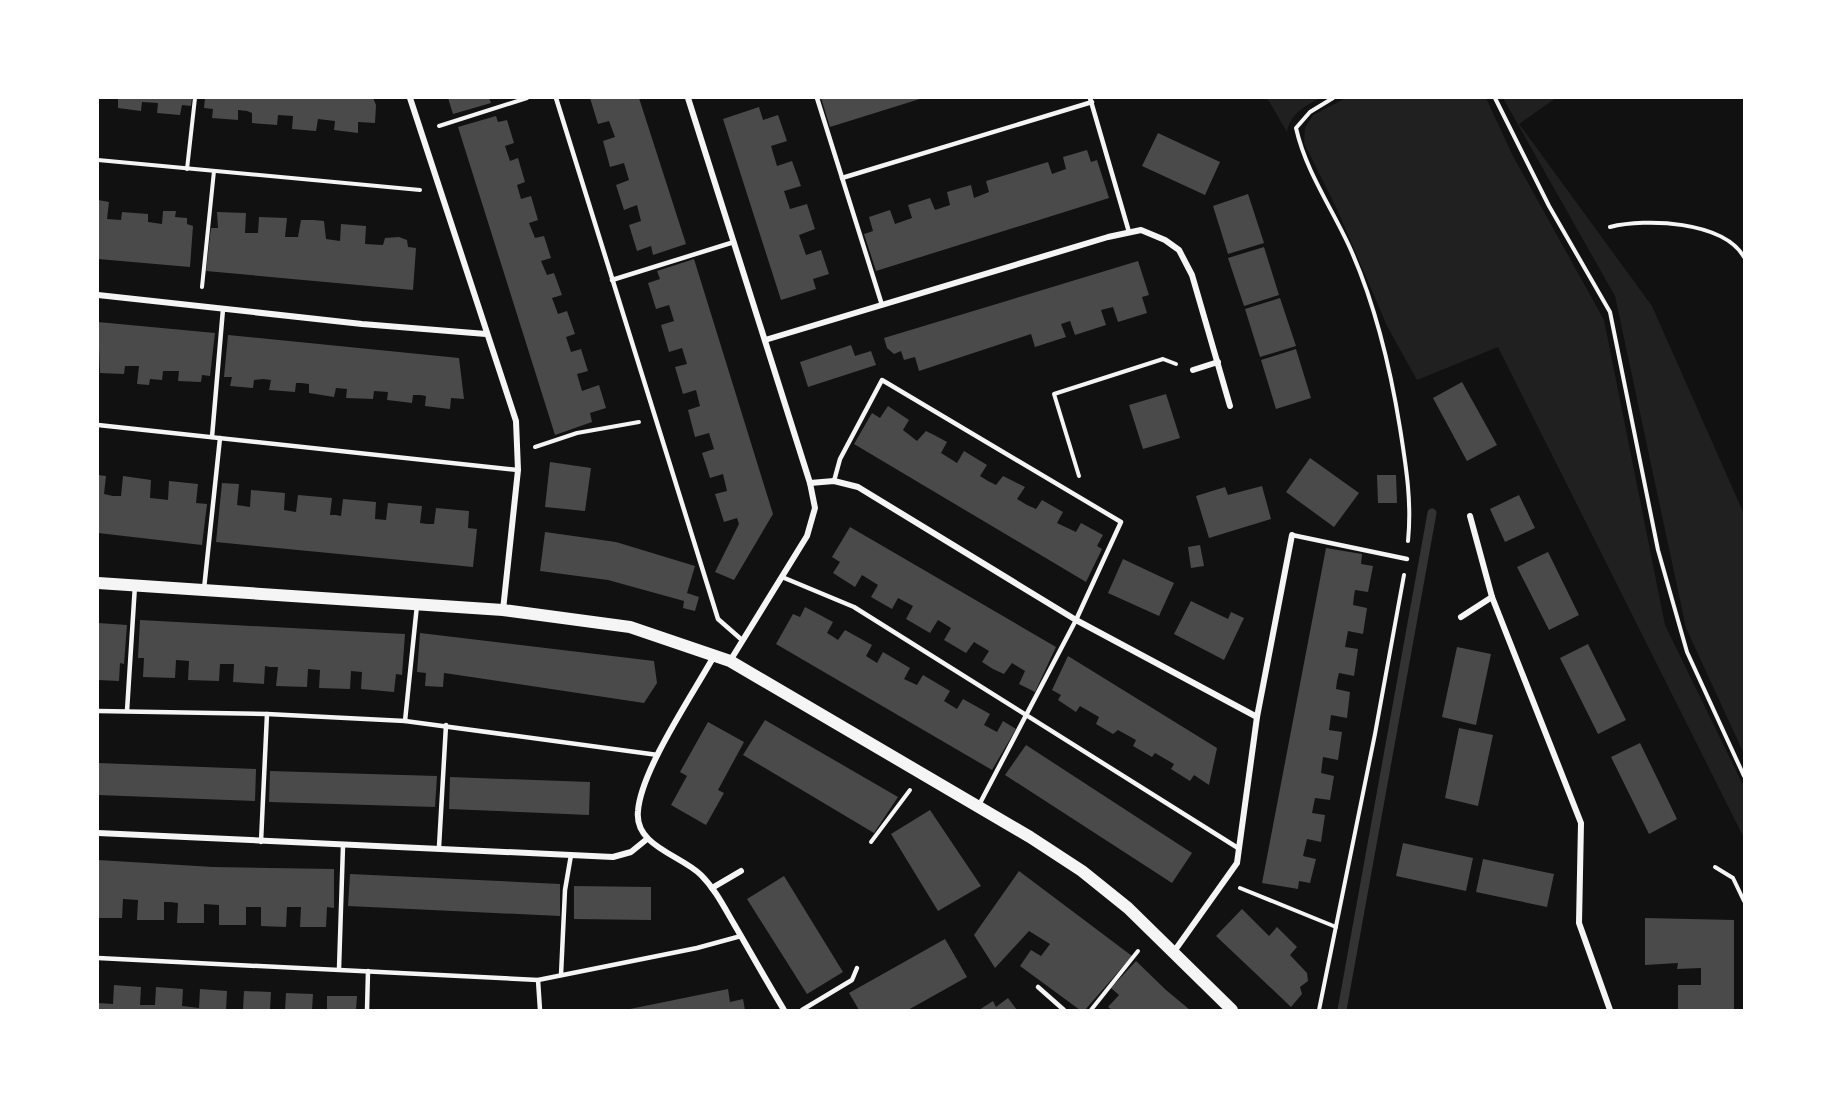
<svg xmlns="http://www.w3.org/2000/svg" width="1842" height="1108" viewBox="0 0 1842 1108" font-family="'Asap Condensed',sans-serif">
	<rect width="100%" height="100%" fill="#111"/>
	<!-- green -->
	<g fill="#202020">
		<path d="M1267 98H1320C1305 106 1290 114 1287 132Z"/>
		<path d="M1346 98H1486L1513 156 1604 320 1665 625 1744 787V838L1498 347 1417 380 1387 326 1337 209 1304 143 1305 128 1313 115Z"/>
		<path d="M1503 98H1556L1519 124 1652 306 1744 514V754L1686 628 1615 296Z"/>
	</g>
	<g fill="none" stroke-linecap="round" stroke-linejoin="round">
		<!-- stream -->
		<path stroke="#333" stroke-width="9" d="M1342 1010 1432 513"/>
	</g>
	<!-- building -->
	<g fill="#4a4a4a">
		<path d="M118 98H192L191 106 182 105 180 115 157 113 158 103 142 102 141 111 118 108Z"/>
		<path d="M205 98H373L376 105 375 123 358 122V133L334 130 335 121 318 119 316 131 292 129 293 116 278 115 277 125 252 123V113L247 111 238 110V120L212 118 213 109 204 108Z"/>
		<path d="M448 98H489L491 103 453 114Z"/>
		<path d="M590 98H639L686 244 653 255 651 246 637 251 629 225 641 221 637 205 624 210 616 185 629 180 624 163 610 167 603 141 615 137 609 121 598 124Z"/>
		<path d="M821 98H923L830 127Z"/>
		<path d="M759 107 763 120 778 115 787 141 771 146 777 166 792 161 801 186 784 191 790 209 807 204 815 229 799 235 806 255 821 250 829 274 813 279 816 289 781 300 723 119Z"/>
		<path d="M496 116 498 122 507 120 514 143 505 146 510 161 518 158 525 182 517 185 521 199 531 196 538 220 529 223 535 238 544 236 551 258 541 261 547 275 554 273 562 295 552 298 558 314 567 311 575 334 566 337 571 352 581 349 588 371 577 374 582 391 599 385 606 408 590 413 592 422 555 435 458 127Z"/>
		<path d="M1158 133 1220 162 1205 195 1142 166Z"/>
		<path d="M1087 150 1091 162 1097 160 1109 198 876 271 864 234 873 231 869 217 890 210 895 224 912 218 908 205 930 198 935 210 950 205 947 192 971 185 974 198 989 192 986 181 1048 162 1052 174 1066 169 1063 157Z"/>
		<path d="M1248 194 1264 243 1228 254 1213 206Z"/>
		<path d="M98 200 109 202 107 219 121 220 122 212 148 214V222L162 224 163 211H176L175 217 187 218V224L193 226 190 267 98 259Z"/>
		<path d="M217 212 246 213 245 233H258L259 217 287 218 285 237H298L301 220H314L324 221 326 239 340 241 341 224 366 226 365 244 383 245 385 238 399 237 407 240 408 247 416 248 413 290 206 271 211 228H218Z"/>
		<path d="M1264 247 1279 295 1244 306 1228 258Z"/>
		<path d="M694 259 773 514 734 580 715 572 739 524 737 518 724 522 715 494 727 491 723 474 710 478 702 453 714 449 709 433 695 437 688 410 700 406 696 390 683 394 675 367 687 364 682 348 669 352 661 325 674 321 669 305 656 309 648 283 660 279 657 271Z"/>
		<path d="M1138 261 1149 295 1142 297 1147 313 1118 322 1113 307 1101 310 1106 325 1075 335 1070 321 1061 324 1066 337 1035 347 1031 334 919 371 915 357 904 360 901 351 894 354 887 348 884 338Z"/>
		<path d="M1280 298 1296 346 1260 357 1245 309Z"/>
		<path d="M98 322 215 333 210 376 202 375 201 382 178 381 179 371H163L162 380 150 379 149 385 137 384 139 366H125L124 374 100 373Z"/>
		<path d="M228 335 459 358 464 399 451 398 450 409 425 406 426 396 420 395H413L412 403 387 400 388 392 374 391 373 399 346 398 347 389 336 388 334 397 309 393V384L301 383H296L295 392 269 390 271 380 263 379 254 380 253 388 230 386 232 377H224Z"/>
		<path d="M851 345 855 356 871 351 876 365 808 387 800 362Z"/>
		<path d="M1296 349 1311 398 1276 409 1261 360Z"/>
		<path d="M1462 382 1497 445 1467 461 1433 398Z"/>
		<path d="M1166 394 1180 438 1143 449 1129 405Z"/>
		<path d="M888 406 909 420 903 430 917 441 926 431 936 436 947 442 941 453 957 463 964 451 987 465 980 476 988 481 996 485 1003 476 1025 487 1017 499 1027 505 1036 509 1042 500 1063 512 1057 523 1076 532 1081 523 1103 535 1097 546 1102 549 1086 582 854 444 872 413 880 418Z"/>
		<path d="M1310 458 1359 493 1334 527 1286 492Z"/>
		<path d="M550 462 591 468 585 511 545 507Z"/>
		<path d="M98 475 106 476 104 494 113 496H121L123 476 151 480 150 498 160 499 168 500 169 481 198 484 196 503 207 504 202 545 98 533Z"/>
		<path d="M1377 475H1396L1397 503H1378Z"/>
		<path d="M222 483 239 484 237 505 250 507 251 490 285 493 284 510 296 512 298 495 332 498 330 515H336L341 516 343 499 376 502 375 519 386 520 388 503 422 506 420 523 427 524H434L436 508 469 511 468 528 477 529 473 567 216 542Z"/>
		<path d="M1262 486 1271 519 1209 538 1196 496 1225 487 1228 495Z"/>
		<path d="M1519 495 1535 528 1505 542 1490 509Z"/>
		<path d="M850 527 1056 647 1035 692 1019 684 1025 671 1012 663 1004 674 993 669 982 662 989 651 974 642 966 653 944 640 951 628 943 623 938 620 930 633 906 619 913 606 898 598 892 609 871 597 878 585 862 575 855 587 833 573 840 562 832 557Z"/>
		<path d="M545 532 616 542 695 566 687 593 699 597 695 611 683 608 684 601 608 580 540 571Z"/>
		<path d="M1200 545 1204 566 1191 568 1188 547Z"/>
		<path d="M1326 548 1362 554 1361 564 1373 566 1368 592 1355 590 1354 596 1353 605 1367 608 1363 634 1348 631 1345 647 1358 649 1354 676 1339 673 1337 681 1336 689 1350 692 1347 718 1331 715 1329 730 1342 732 1338 760 1323 757 1321 773 1334 776 1330 800 1315 798 1312 813 1325 815 1321 842 1307 839 1303 856 1316 859 1310 883 1299 881 1298 889 1262 883Z"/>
		<path d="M1548 552 1579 615 1549 630 1517 567Z"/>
		<path d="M1123 559 1174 583 1159 616 1108 593Z"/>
		<path d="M1191 601 1228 619 1231 612 1244 618 1224 660 1174 634Z"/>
		<path d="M805 607 833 622 827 633 832 636 838 640 845 630 872 645 866 656 877 663 883 652 910 668 904 679 917 685 923 675 950 691 944 701 957 709 963 699 990 714 984 725 997 732 1003 721 1016 729 992 770 776 644 793 614 800 617Z"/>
		<path d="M140 620 405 634 402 675 396 674 394 692 361 689 362 672 351 671 350 689 319 688 320 670 308 669 307 687 276 686 278 667H270L265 666 264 684 233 682 234 664H220L219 681 188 680 189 661 176 660 175 678 143 677 144 658H138Z"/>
		<path d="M98 623 127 625 124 664 120 663 119 681 98 680Z"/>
		<path d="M420 633 654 661 657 683 644 703 451 674 444 673 443 687 425 686 426 673 417 672Z"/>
		<path d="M1588 644 1626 720 1598 734 1560 658Z"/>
		<path d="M1457 647 1491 654 1476 725 1442 717Z"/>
		<path d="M1068 656 1217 748 1209 785 1194 775 1190 781 1171 769 1174 764 1155 753 1152 757 1133 746 1136 740 1118 730 1113 734 1096 724 1099 717 1080 706 1076 712 1058 700 1061 695 1052 690Z"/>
		<path d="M765 720 898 797 874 833 743 755Z"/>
		<path d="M708 722 744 742 718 790 724 793 706 825 671 805 687 776 680 772Z"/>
		<path d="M1459 728 1493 735 1478 806 1445 798Z"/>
		<path d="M1640 743 1677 819 1649 834 1611 757Z"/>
		<path d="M1026 745 1192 853 1172 883 1005 775Z"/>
		<path d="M98 763 256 769 255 801 98 795Z"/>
		<path d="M270 771 437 776 435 807 269 802Z"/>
		<path d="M450 777 590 782 589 815 449 809Z"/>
		<path d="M930 810 981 886 938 911 891 834Z"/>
		<path d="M1403 843 1473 858 1466 891 1396 876Z"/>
		<path d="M1483 859 1554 874 1547 907 1476 892Z"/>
		<path d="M98 860 213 867 334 869V908L327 907 326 927H300L301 907H287L286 927 261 926V907H246V925H219V905L204 904V923H177L178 903 170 902H164V920H137L138 900 123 899 122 918H98Z"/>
		<path d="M1019 871 1132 956 1085 1010H1080L1020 966 1031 950 1041 956 1050 944 1029 931 995 968 974 935Z"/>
		<path d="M350 874 560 884V916L348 906Z"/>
		<path d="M784 876 843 972 807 994 747 899Z"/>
		<path d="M574 886 651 887V920L574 919Z"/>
		<path d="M1242 909 1269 936 1277 927 1297 947 1290 955 1307 973 1308 981 1300 987 1302 994 1291 1007 1216 936Z"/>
		<path d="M1645 918 1734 920V1010H1678V985H1701V968L1677 969 1678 963 1645 965Z"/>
		<path d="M945 939 967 977 908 1010H859L849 993Z"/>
		<path d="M1136 961 1166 990 1190 1010H1112L1108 1007 1119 995 1111 988Z"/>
		<path d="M114 985 141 987 140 1005H155L156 987 183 989 182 1006 199 1008 200 989 227 991 226 1010H98V1003L113 1004Z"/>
		<path d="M728 989 730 1002 743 999 745 1010H625Z"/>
		<path d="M244 991 271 992 270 1010H243Z"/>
		<path d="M286 993 313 994 312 1010H285Z"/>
		<path d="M327 996H357L356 1010H327Z"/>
		<path d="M1008 998 1017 1010H979L993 1001 996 1007Z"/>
	</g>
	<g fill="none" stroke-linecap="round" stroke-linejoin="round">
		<!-- path -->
		<g stroke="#f5f5f5" stroke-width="4">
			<path d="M1333 98 1310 112 1296 128C1306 172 1332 208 1350 248 1376 306 1390 366 1400 428 1406 466 1412 502 1408 541"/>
			<path d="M1495 98 1549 206 1610 312 1658 550 1687 652 1744 776"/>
			<path d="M439 126 527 98"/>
			<path d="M98 160 420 190"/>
			<path d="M187 169 195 98"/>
			<path d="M1610 227C1646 218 1723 221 1744 257"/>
			<path d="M202 287 214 171"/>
			<path d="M535 447 577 433 639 422"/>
			<path d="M1079 476 1054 394 1163 359 1176 364"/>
			<path d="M871 842 910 790"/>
			<path d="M1715 867 1733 878 1744 901"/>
			<path d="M1240 888 1336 927"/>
			<path d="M1091 1010 1138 951"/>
			<path d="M1319 1010 1375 734 1404 575"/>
		</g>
		<!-- service -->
		<g stroke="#f5f5f5" stroke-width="4.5">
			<path d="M556 98 718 619 742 640"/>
			<path d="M817 98 882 305"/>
			<path d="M1090 98 1129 232"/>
			<path d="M842 178 1092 102"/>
			<path d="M612 280 734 242"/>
			<path d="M98 425 518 470"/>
			<path d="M212 437 223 309"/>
			<path d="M834 481 840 459 882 380 1121 522 1076 620 979 805"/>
			<path d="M1292 535 1407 559"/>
			<path d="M782 577 854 607 1238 848"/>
			<path d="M204 589 220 438"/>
			<path d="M98 711 267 714 405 721 658 755"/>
			<path d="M127 711 135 585"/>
			<path d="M405 721 417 605"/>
			<path d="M261 842 267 714"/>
			<path d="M439 847 446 725"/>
			<path d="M98 958 538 980 697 948 741 936"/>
			<path d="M339 969 343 846"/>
			<path d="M561 975 565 890 571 855"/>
			<path d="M538 980 540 1010"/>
			<path d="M1038 987 1064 1010"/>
			<path d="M367 1010 368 971"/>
			<path d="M802 1010 852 980 857 968"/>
		</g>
		<!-- minor -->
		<g stroke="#f5f5f5" stroke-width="6">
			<path d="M410 98 516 421 518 470 503 610"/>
			<path d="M688 98 810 483 815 508 807 536 730 661"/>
			<path d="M98 295 362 324 486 334"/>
			<path d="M765 340 1108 237 1141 230 1165 240 1179 250 1192 275 1230 406"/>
			<path d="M1193 370 1218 362"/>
			<path d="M810 483 834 481 858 487 1076 620 1257 717"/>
			<path d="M1470 516 1492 597 1581 823 1579 923 1610 1010"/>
			<path d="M1461 617 1492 597"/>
			<path d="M714 656C693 694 641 770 638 811 634 846 681 855 701 875 715 889 724 907 734 924 751 953 767 982 784 1010"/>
			<path d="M98 833 613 857 631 852 647 839"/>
			<path d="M712 888 741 871"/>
			<path d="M1173 953 1237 863 1257 717 1292 535"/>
		</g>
		<!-- secondary -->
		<path stroke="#f5f5f5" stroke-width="12" d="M98 583 503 610 630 627 730 661 1030 837 1082 871 1128 908 1232 1010"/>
	</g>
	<!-- border -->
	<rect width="1842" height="1108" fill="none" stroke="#ffffff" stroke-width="198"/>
</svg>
